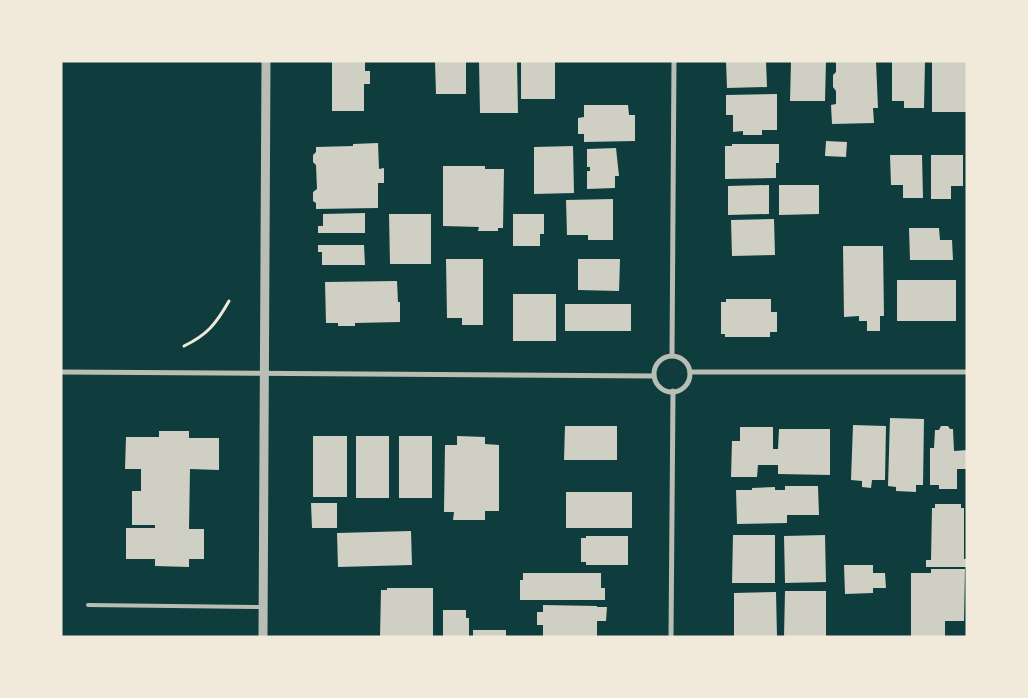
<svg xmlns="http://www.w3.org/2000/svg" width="1028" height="698" viewBox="0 0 1028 698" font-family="'Fira Sans Condensed',sans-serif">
	<rect width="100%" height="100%" fill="#0f3d3e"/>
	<!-- building -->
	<g fill="#cfcfc3">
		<path d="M332 61H365V71H370V84H364V111H332Z"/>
		<path d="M466 61V94H436L435 62Z"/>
		<path d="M479 61H517L518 113H480Z"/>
		<rect x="521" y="61" width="34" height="38"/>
		<path d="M726 61H766L767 87 727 88Z"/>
		<path d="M795 61H826L825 101H790L791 62Z"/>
		<path d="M834 61H876L878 108H873L874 123 832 124 831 105 836 104V91L833 87V75L836 72V63Z"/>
		<path d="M892 61H925L924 108H904V101H892Z"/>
		<rect x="932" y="62" width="35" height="50"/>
		<path d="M777 94V130H762V135H743V131L733 132V115H726V95Z"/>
		<path d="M584 105H628L629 115H635V141L584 142V134H578V118L584 117Z"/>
		<path d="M826 141 847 142 846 157 825 156Z"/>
		<path d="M378 143 379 169 384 168V183H378V208L316 209V203L313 201V192L317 189 316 165 313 162V155L316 152V147L353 146V144Z"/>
		<path d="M732 144H779V163H776V178L725 179V146H732Z"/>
		<path d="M573 146 574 193 534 194V147Z"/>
		<path d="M616 148 619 176H615V188L587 189V171H590V167H587V149Z"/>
		<path d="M890 155H922L923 198H903V185H891Z"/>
		<path d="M931 155H963V186H951V199H931Z"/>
		<path d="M443 166H485V169H504L503 228H498V231H478L479 227 443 226Z"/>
		<path d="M769 185V214L728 215V186Z"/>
		<path d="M779 185H819V214L779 215Z"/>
		<path d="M613 199V240H588V235H567L566 200Z"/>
		<path d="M365 213V233H318V226H323V214Z"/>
		<path d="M389 214H431V264H390Z"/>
		<path d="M513 214H544V234H540V246H513Z"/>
		<path d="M774 219 775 255 732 256 731 220Z"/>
		<path d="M909 228H939L940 240H952L953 260H910Z"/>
		<path d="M318 245H364L365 265H322V252H318Z"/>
		<path d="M843 246H883L884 316H880V331H867V321H859V316L844 317Z"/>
		<path d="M446 259H483V325H462V318H447Z"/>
		<path d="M578 259H620L619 291 578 290Z"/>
		<rect x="897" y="280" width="59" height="41"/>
		<path d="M397 281 398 302H400V322L355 323V326H338V323H326L325 282Z"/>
		<rect x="513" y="294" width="43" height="47"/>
		<path d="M726 299H771V312H777V332H770V337H725V334H721V302H726Z"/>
		<rect x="565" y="304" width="66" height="27"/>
		<path d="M890 418 924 419 923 485H916V492L896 491V487L888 486Z"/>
		<path d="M853 425 886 426 885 480H872L871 488 862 487V481L851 480Z"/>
		<path d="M565 426H617V460H564Z"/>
		<path d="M941 426H948L950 429H953L954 451 967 450V469H957V489H939V485H930V448H934L935 430H939Z"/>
		<path d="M740 427H773V449H778L779 429H830V475L778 474V465H758L757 477H731L732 441H740Z"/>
		<path d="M159 431H189V438H219V470L190 469 189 529H204V559H189V567L155 566V559H126V528H155V525H132V491H141V469H125L126 437H159Z"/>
		<rect x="313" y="436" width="34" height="61"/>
		<rect x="356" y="436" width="33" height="62"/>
		<rect x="399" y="436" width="33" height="62"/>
		<path d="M457 436 485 437V444L499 445V511H485V520H453L454 512H444L445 445H457Z"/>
		<path d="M785 486H818L819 515H787V523L737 524 736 490H752V488L775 487V490H785Z"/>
		<rect x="566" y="492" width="66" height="36"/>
		<path d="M311 503H337V528H312Z"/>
		<path d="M935 504H961V508H964V559H967V567H926V560H931L932 508H935Z"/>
		<path d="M411 531 412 565 338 567 337 533Z"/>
		<path d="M733 535H775V583H732Z"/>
		<path d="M825 535 826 582 785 583 784 536Z"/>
		<path d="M586 536H628V565H586V562H581V538H586Z"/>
		<path d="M844 565H873V573H885L886 588H873V593L845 594Z"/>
		<path d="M931 569H965L964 621H945V637H911V573H931Z"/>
		<path d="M523 573H601V588H605V600H520V580H523Z"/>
		<path d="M387 588H433V637H380L381 590H387Z"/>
		<path d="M785 591H826V637H784Z"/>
		<path d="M776 592 777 637H734V593Z"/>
		<path d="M543 605 597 606V607H607L606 621H597V637H543V625H537V612H543Z"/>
		<path d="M443 610H466V618H469V637H443Z"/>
		<rect x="473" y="630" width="33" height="7"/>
	</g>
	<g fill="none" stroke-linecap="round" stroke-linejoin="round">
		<!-- path -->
		<path stroke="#f1e9da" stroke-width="3" d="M184 346C207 335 216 324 229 301"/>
		<!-- service -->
		<path stroke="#b8beb3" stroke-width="4" d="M88 605 263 607"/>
		<!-- minor -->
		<g stroke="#b8beb3" stroke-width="5">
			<circle cx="672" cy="374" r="18"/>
			<path d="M672 356 674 61"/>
			<path d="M61 372 654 376"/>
			<path d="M690 372H967"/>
			<path d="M671 637 673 391"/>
		</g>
		<!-- tertiary -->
		<path stroke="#b8beb3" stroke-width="9" d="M263 637 266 61"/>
	</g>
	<!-- border -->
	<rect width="1028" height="698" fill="none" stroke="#f1e9da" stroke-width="125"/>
</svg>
